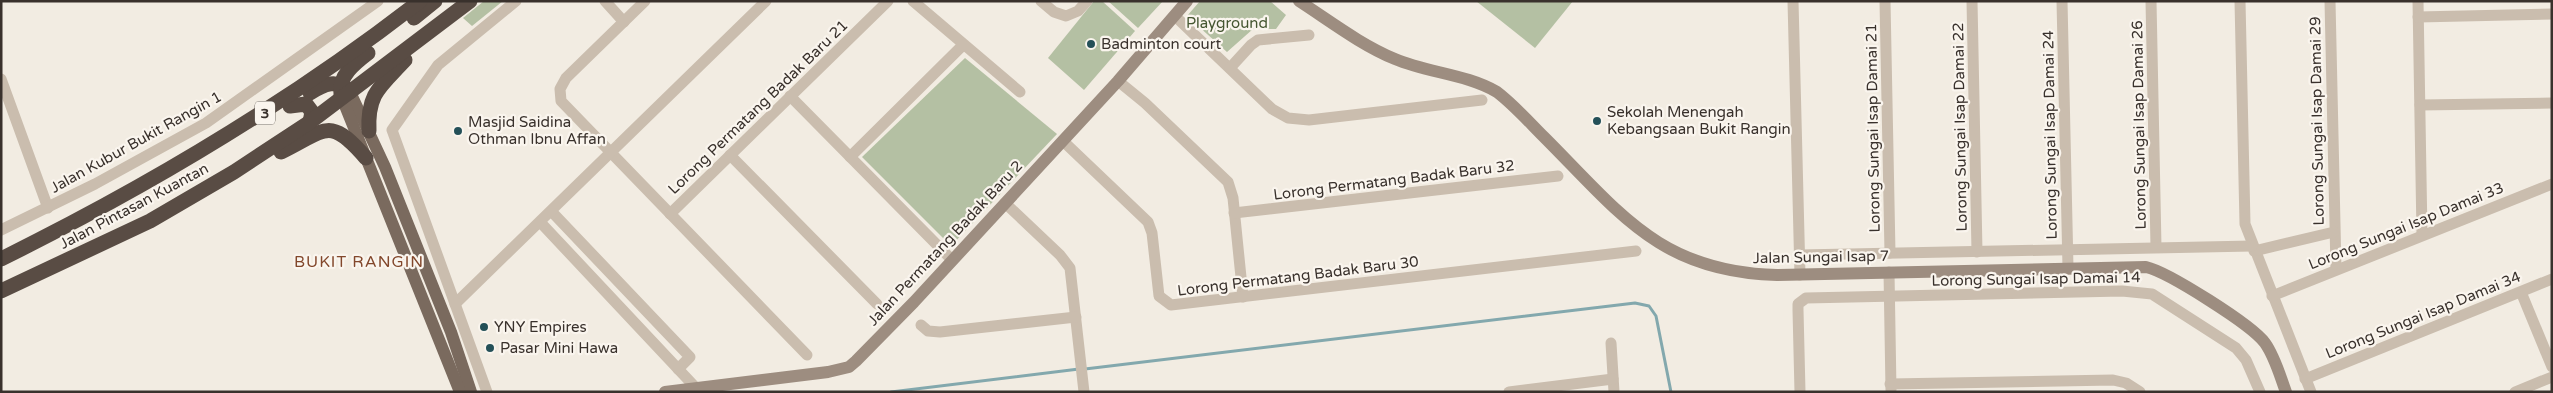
<svg xmlns="http://www.w3.org/2000/svg" width="2553" height="393" viewBox="0 0 2553 393" font-family="'Varela Round',sans-serif">
	<rect width="100%" height="100%" fill="#f2ece2"/>
	<!-- green -->
	<g fill="#b4c0a3">
		<path d="M484 1H503L472 26 463 18Z"/>
		<path d="M1094 1H1102L1135 31 1084 90 1048 58Z"/>
		<path d="M1108 1H1163L1138 28Z"/>
		<path d="M1200 1H1270L1286 15 1276 29H1253L1227 52 1187 16Z"/>
		<path d="M1476 1H1573L1535 48Z"/>
		<path d="M965 58 1057 134 951 246 862 157Z"/>
	</g>
	<g fill="none" stroke-linecap="round" stroke-linejoin="round">
		<!-- stream -->
		<g stroke="#83a8ad" stroke-width="3">
			<path d="M1085 369 1635 303 1649 306 1656 316 1671 392"/>
			<path d="M891 392 1079 369"/>
		</g>
		<!-- street -->
		<g stroke="#cabdae" stroke-width="11">
			<path d="M605 1 624 22"/>
			<path d="M645 1 566 78 560 89 561 101 807 355"/>
			<path d="M913 1 1020 92"/>
			<path d="M1041 1 1054 12 1066 16 1078 11 1087 1"/>
			<path d="M1793 1 1800 275"/>
			<path d="M1885 1 1890 253"/>
			<path d="M1972 1 1977 252"/>
			<path d="M2062 1 2068 268"/>
			<path d="M2151 1 2156 247"/>
			<path d="M2240 1 2245 224 2311 392"/>
			<path d="M2330 1 2336 269"/>
			<path d="M2418 1 2422 235"/>
			<path d="M1175 16 1272 109 1288 118 1309 120 1482 100"/>
			<path d="M2418 17 2552 14"/>
			<path d="M1230 68 1251 45 1258 40 1309 35"/>
			<path d="M1 79 48 208"/>
			<path d="M1118 81 1145 103 1228 182 1233 198 1243 297"/>
			<path d="M790 96 952 260"/>
			<path d="M2420 105 2552 103"/>
			<path d="M1063 141 1148 222 1152 233 1159 296 1171 305 1636 251"/>
			<path d="M730 155 877 304"/>
			<path d="M850 157 963 45"/>
			<path d="M1005 203 1060 255 1070 268 1084 392"/>
			<path d="M552 212 690 357 678 369"/>
			<path d="M1234 213 1558 176"/>
			<path d="M670 214 888 1"/>
			<path d="M541 223 696 388"/>
			<path d="M1 230 95 184 206 123 378 1"/>
			<path d="M2254 251 2334 232"/>
			<path d="M1800 255 2252 246"/>
			<path d="M1889 272 1891 390"/>
			<path d="M2521 292 2552 367"/>
			<path d="M2272 296 2552 184"/>
			<path d="M455 304 766 1"/>
			<path d="M921 325 928 331 940 332 1076 317"/>
			<path d="M1611 343 1614 392"/>
			<path d="M2305 379 2552 279"/>
			<path d="M1890 384 2113 380 2126 383 2140 392"/>
			<path d="M487 392 392 130 438 65 516 1"/>
			<path d="M1509 392 1613 379"/>
			<path d="M1800 392 1798 310V304L1806 298 2122 291 2152 294 2236 348 2246 360 2260 392"/>
			<path d="M2515 392 2552 377"/>
		</g>
		<!-- secondary -->
		<g stroke="#9d8d80" stroke-width="12">
			<path d="M1299 1C1330 21 1361 45 1395 59 1428 73 1466 74 1497 92 1514 105 1529 122 1544 137 1620 213 1660 272 1777 275L2146 267C2168 272 2252 325 2265 343 2275 357 2280 376 2286 392"/>
			<path d="M665 392 828 372 849 367 856 361 914 302 1118 81 1187 1"/>
		</g>
		<!-- primary -->
		<g stroke="#7a6a5e" stroke-width="12">
			<path d="M350 92 385 167 451 332 471 392"/>
			<path d="M342 98 460 392"/>
		</g>
		<!-- highway -->
		<g stroke="#594c44" stroke-width="15">
			<path d="M414 18 435 1"/>
			<path d="M310 93C324 84 337 78 350 92"/>
			<path d="M341 94C338 76 355 63 368 53"/>
			<path d="M290 106 306 104 312 112 310 122"/>
			<path d="M369 131C367 93 381 86 405 60"/>
			<path d="M281 152C326 130 329 115 366 158"/>
			<path d="M1 259C149 186 290 102 420 1"/>
			<path d="M1 291 150 221 234 172 310 122 470 1"/>
		</g>
	</g>
	<!-- markers -->
	<g fill="#245058" stroke="#faf5ee" stroke-width="2">
		<circle cx="1091" cy="44" r="5"/>
		<circle cx="1597" cy="121" r="5"/>
		<circle cx="458" cy="131" r="5"/>
		<circle cx="484" cy="327" r="5"/>
		<circle cx="490" cy="348" r="5"/>
	</g>
	<g text-anchor="middle" dominant-baseline="central" stroke-width="4.5" stroke-linejoin="round" paint-order="stroke">
		<!-- shield labels -->
		<rect fill="#faf5ee" stroke="#736c66" stroke-width="1" x="255" y="101.5" width="20" height="23" rx="4"/>
		<g font-size="14" font-weight="bold" fill="#39312c">
			<text x="265" y="113">3</text>
		</g>
		<!-- park labels -->
		<g font-size="15" fill="#455631" stroke="#faf5ee">
			<text x="1227" y="23">Playground</text>
		</g>
		<!-- poi labels -->
		<g font-size="15" fill="#39312c" stroke="#faf5ee" text-anchor="start">
			<text x="1101" y="44">Badminton court</text>
			<text x="1607" y="112">Sekolah Menengah<tspan x="1607" dy="17">Kebangsaan Bukit Rangin</tspan></text>
			<text x="468" y="122">Masjid Saidina<tspan x="468" dy="17">Othman Ibnu Affan</tspan></text>
			<text x="494" y="327">YNY Empires</text>
			<text x="500" y="348">Pasar Mini Hawa</text>
		</g>
		<!-- street labels -->
		<g font-size="15" fill="#39312c" stroke="#faf5ee">
			<text transform="translate(758 107) rotate(-44)">Lorong Permatang Badak Baru 21</text>
			<text transform="translate(2317 121) rotate(-91)">Lorong Sungai Isap Damai 29</text>
			<text transform="translate(2139 125) rotate(-91)">Lorong Sungai Isap Damai 26</text>
			<text transform="translate(1960 127) rotate(-91)">Lorong Sungai Isap Damai 22</text>
			<text transform="translate(1873 128) rotate(-91)">Lorong Sungai Isap Damai 21</text>
			<text transform="translate(2050 135) rotate(-91)">Lorong Sungai Isap Damai 24</text>
			<text transform="translate(136 142) rotate(-29)">Jalan Kubur Bukit Rangin 1</text>
			<text transform="translate(1394 180) rotate(-7)">Lorong Permatang Badak Baru 32</text>
			<text transform="translate(134 206) rotate(-28)">Jalan Pintasan Kuantan</text>
			<text transform="translate(2406 226) rotate(-22)">Lorong Sungai Isap Damai 33</text>
			<text transform="translate(945 243) rotate(-47)">Jalan Permatang Badak Baru 2</text>
			<text transform="translate(1821 257) rotate(-1)">Jalan Sungai Isap 7</text>
			<text transform="translate(1298 276) rotate(-7)">Lorong Permatang Badak Baru 30</text>
			<text transform="translate(2036 279) rotate(-1)">Lorong Sungai Isap Damai 14</text>
			<text transform="translate(2423 315) rotate(-22)">Lorong Sungai Isap Damai 34</text>
		</g>
		<!-- neighbourhood labels -->
		<g font-size="16" letter-spacing="1" fill="#82472b" stroke="#faf5ee">
			<text x="359" y="262">BUKIT RANGIN</text>
		</g>
	</g>
	<!-- border -->
	<rect width="2553" height="393" fill="none" stroke="#39312c" stroke-width="5"/>
</svg>
